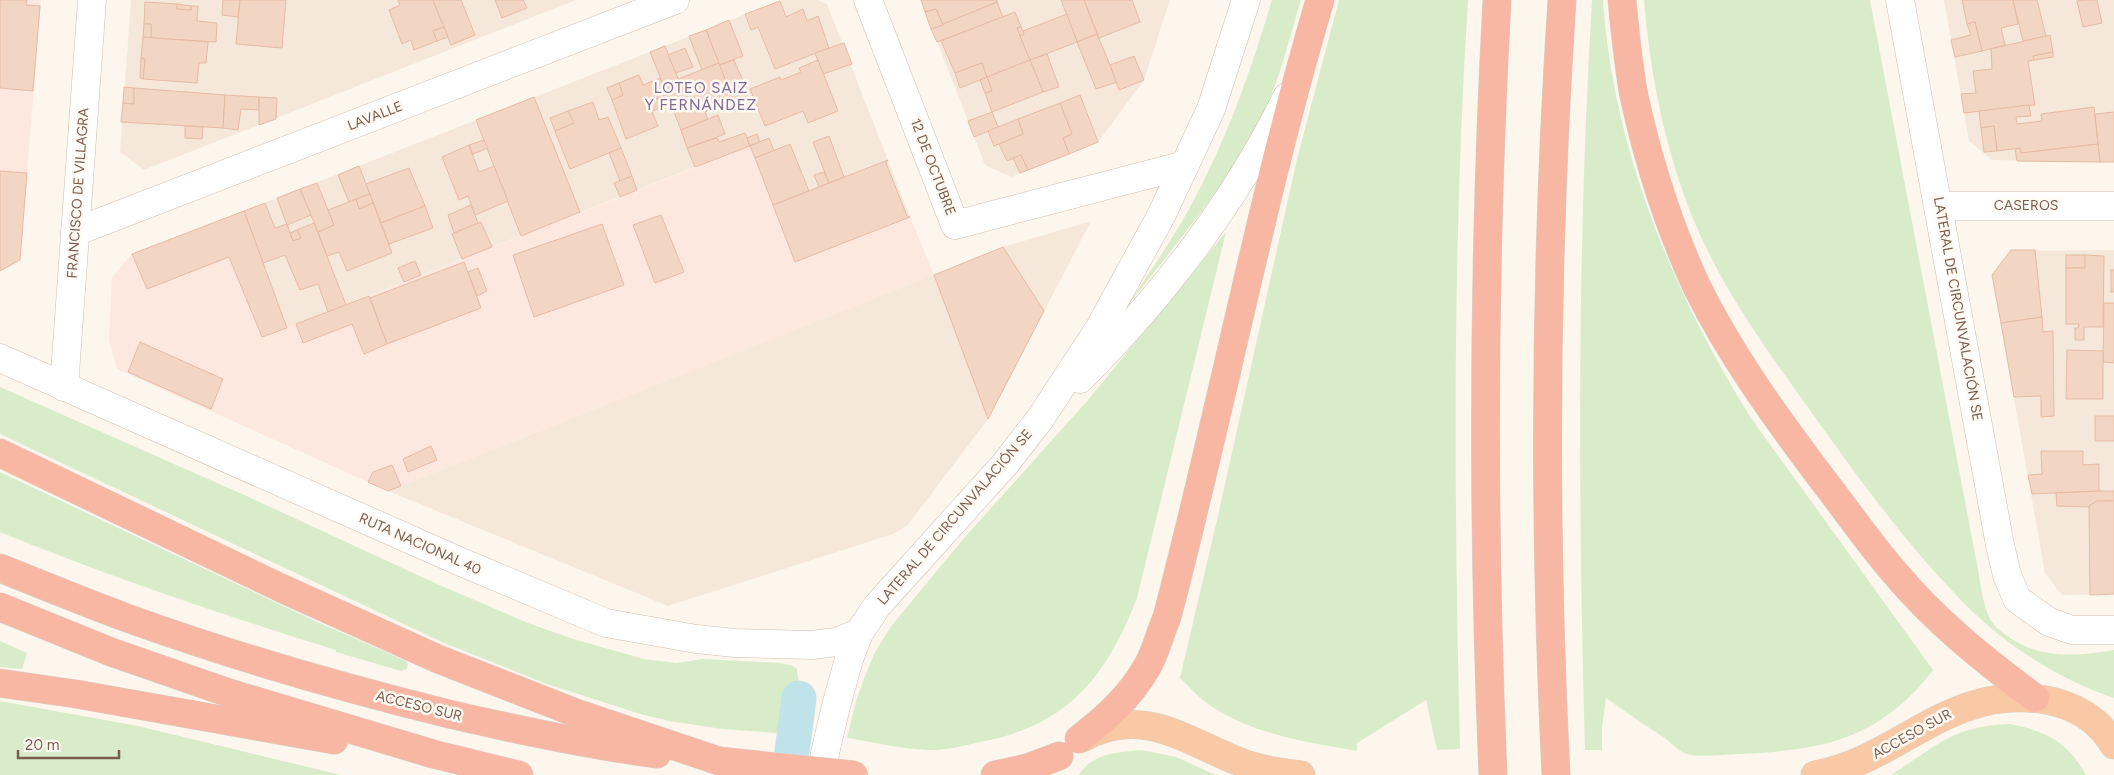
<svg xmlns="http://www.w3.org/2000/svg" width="2114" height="775" viewBox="0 0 2114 775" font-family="Figtree,sans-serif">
	<rect width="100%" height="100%" fill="#fdf6ec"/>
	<!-- residential -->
	<g fill="#f5e8da">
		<path d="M131 0H576L144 170 120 152Z"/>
		<path d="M782 0H817L827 4 910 217 795 262 773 205 695 167 287 328 244 211Z"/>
		<path d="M921 0H1170L1144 80 1098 142 1011 177 985 165Z"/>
		<path d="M1944 0H2114V162L1992 160 1969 141Z"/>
		<path d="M1091 221 988 419 907 526 893 534 668 606 388 491 1003 247Z"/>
		<path d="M2114 250V594L2062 595 2045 573 1992 275 2011 251Z"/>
	</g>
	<!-- commercial -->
	<g fill="#fde8e0">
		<path d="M0 0H41L20 260 0 271Z"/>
		<path d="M750 146 795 262 910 217 934 275 388 491 117 369 109 340 112 277 132 254 244 211 287 328Z"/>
	</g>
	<!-- green -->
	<g fill="#d8ecc9">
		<path d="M1272 0H1301C1290 35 1282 72 1267 105 1233 180 1175 244 1126 308 1154 266 1183 224 1205 178 1233 122 1254 60 1272 0Z"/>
		<path d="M1339 0H1468C1452 250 1454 499 1460 749L1437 750 1426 700 1357 743V751C1308 742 1254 735 1211 706 1200 699 1190 688 1180 678L1217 520 1297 159Z"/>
		<path d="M1592 0H1603C1613 149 1673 293 1751 418L1933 670C1880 739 1824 750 1740 754 1728 754 1697 758 1687 754 1680 752 1672 744 1666 739 1646 726 1626 712 1606 698L1602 727V750H1585C1578 500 1577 250 1592 0Z"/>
		<path d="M1644 0H1870L1978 570C1981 586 1983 605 1990 619 1994 626 2000 631 2006 635 2038 660 2077 656 2114 650V698C2063 681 2011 649 1972 611 1912 552 1861 482 1812 413 1765 348 1717 282 1688 206 1663 139 1650 71 1644 0Z"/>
		<path d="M1226 232 1137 598C1106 678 1067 726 980 742 963 746 944 751 927 750 901 749 873 742 847 738L856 701 865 676 875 652 892 625 965 537 1088 400Z"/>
		<path d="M0 387 251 498 437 584 528 623 573 639 644 659 677 663 703 659 781 663 793 666 797 669 799 685 790 734 722 729 669 721 637 713 544 683 442 642 0 434Z"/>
		<path d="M0 472 315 621 406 661 408 664 407 669 401 671 336 652V650C223 615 110 577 0 532Z"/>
		<path d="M0 641 27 653 22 669 0 667Z"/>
		<path d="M0 701 138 726 341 775H0Z"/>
		<path d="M2010 724C2046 731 2068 742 2086 775H1891C1937 746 1952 726 2010 724Z"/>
		<path d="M1142 750 1176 757 1216 775H1079C1092 753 1119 752 1142 750Z"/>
	</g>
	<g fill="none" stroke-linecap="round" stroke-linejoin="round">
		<!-- canal -->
		<path stroke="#bfe3e8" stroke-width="35" d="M789 775 799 698"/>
	</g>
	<!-- building -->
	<g fill="#f3d5c3" stroke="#e6bba3">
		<path d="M0 0H27L26 5 40 6 33 91 0 88Z"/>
		<path d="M223 0H240L238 17 222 15Z"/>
		<path d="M240 0H286L282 48 236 44Z"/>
		<path d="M398 0H433L444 27 433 31 437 41 414 50 411 40 402 44 389 10 400 5Z"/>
		<path d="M433 0H461L475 35 451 45Z"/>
		<path d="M495 0H523L527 8 502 18Z"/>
		<path d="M921 0H997V2L943 25 936 9 925 12Z"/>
		<path d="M1061 0H1084L1097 34 1077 42Z"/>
		<path d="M1084 0H1132L1140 22 1099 38Z"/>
		<path d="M1962 0H2013L2018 24 2001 28 2005 45 1982 51 1975 22 1967 24Z"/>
		<path d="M2013 0H2037L2046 36 2023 41Z"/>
		<path d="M2083 0H2097L2102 23 2083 27 2077 1Z"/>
		<path d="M780 1 786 17 803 9 807 21 818 16 829 48 775 69 758 27 751 30 745 14Z"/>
		<path d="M145 2 177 4V9L191 10V6H198L197 21 217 23 216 42 151 38V24H144Z"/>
		<path d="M997 2 1003 17 937 42 931 29Z"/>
		<path d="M177 4 191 6V10L177 9Z"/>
		<path d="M936 9 943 25 931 29 925 12Z"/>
		<path d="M1015 12 1021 27 1017 28 1030 60 987 77 982 63 955 73 941 41Z"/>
		<path d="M1067 14 1077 42 1030 60 1020 36 1024 34 1023 31Z"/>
		<path d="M729 20 743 56 719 65 706 30Z"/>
		<path d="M1975 22 1982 51 1955 57 1951 40 1971 35 1967 24Z"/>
		<path d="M144 24H151V38L143 37Z"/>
		<path d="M444 27 448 37 437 41 433 31Z"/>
		<path d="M1021 27 1024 34 1020 36 1017 28Z"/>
		<path d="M706 30 719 63 702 70 689 36Z"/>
		<path d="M1097 34 1117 82 1096 89 1077 42Z"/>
		<path d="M2050 35 2053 52 2033 56 2034 60 2028 61 2035 105 1964 113 1961 94 1976 93 1973 71 1992 69 1991 49Z"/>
		<path d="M143 37 208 42 206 63H199L197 83 143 79 145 59 141 58Z"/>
		<path d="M844 43 852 64 823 74 815 53Z"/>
		<path d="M665 46 682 88 667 94 650 52Z"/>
		<path d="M685 48 693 67 676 73 668 55Z"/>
		<path d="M2053 52V57L2034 60 2033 56Z"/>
		<path d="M1047 54 1059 87 1043 92 1030 60Z"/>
		<path d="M1134 56 1144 80 1119 90 1110 65Z"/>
		<path d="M141 58 145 59 143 79 140 78Z"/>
		<path d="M734 60 743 81 728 87 719 65Z"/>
		<path d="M818 60 838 111 808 123 803 111 765 126 750 89 780 77 781 80 801 72 799 68Z"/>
		<path d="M1030 60 1043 92 992 112 985 93 992 91 987 77Z"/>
		<path d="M719 63 733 101 705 112 708 119 681 130 667 94 682 88 678 79Z"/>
		<path d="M982 63 987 77 960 88 955 73Z"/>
		<path d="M639 75 643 85 660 78 667 94 648 102 658 126 626 139 612 100 623 95 619 83Z"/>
		<path d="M987 77 992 91 985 93 980 80Z"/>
		<path d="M743 81 748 95 733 101 728 87Z"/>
		<path d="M619 83 623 95 612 100 607 88Z"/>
		<path d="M124 87 134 88V104L123 103Z"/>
		<path d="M134 88 225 95 223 128 121 122 123 103 134 104Z"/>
		<path d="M225 95 259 97V110L241 109 238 130 223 128Z"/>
		<path d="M667 95 670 104 652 111 648 102Z"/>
		<path d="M1080 95 1098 142 1069 154 1063 138 1072 134 1060 103Z"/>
		<path d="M259 97 277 98 276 119 259 125Z"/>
		<path d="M534 97 580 212 521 236 476 120Z"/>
		<path d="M593 102 599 120 608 117 621 148 570 169 555 131 574 123 568 111Z"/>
		<path d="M1060 103 1072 134 1063 138 1069 154 1028 170 1021 155 1007 161 999 144 1023 134 1018 119Z"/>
		<path d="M2029 105 2031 116 2016 117 2017 124 2042 121 2041 114 2094 107 2098 144 2021 153 2020 148 1997 151 1994 126 1981 128 1979 111Z"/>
		<path d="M568 111 574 123 555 131 550 118Z"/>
		<path d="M992 112 998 127 974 137 968 121Z"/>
		<path d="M2114 112V162H2100L2095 114Z"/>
		<path d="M718 115 725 134 687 148 681 130Z"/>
		<path d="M1018 119 1023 134 994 146 988 131Z"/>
		<path d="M185 126 203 127 202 139 185 138Z"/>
		<path d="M1994 126 1997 151 1984 152 1981 128Z"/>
		<path d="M745 133 750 146 695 167 687 148 717 138 719 142Z"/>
		<path d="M757 134 760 142 750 146 747 138Z"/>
		<path d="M829 136 844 177 829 183 813 142Z"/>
		<path d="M769 138 774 151 755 158 750 146Z"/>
		<path d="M484 140 488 148 473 154 469 145Z"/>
		<path d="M790 144 809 191 773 205 755 158Z"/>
		<path d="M2098 144 2100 162 2017 161 2015 149 2020 148 2021 153Z"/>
		<path d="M469 145 479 172 494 166 508 201 475 215 468 196 459 200 442 157Z"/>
		<path d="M621 148 632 176 620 181 609 153Z"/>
		<path d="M1021 155 1028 170 1020 173 1013 158Z"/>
		<path d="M888 160 886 163 907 216 910 217 795 262 773 205Z"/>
		<path d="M359 166 370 194 349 202 338 175Z"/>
		<path d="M409 168 425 206 381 223 366 184Z"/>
		<path d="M0 171 27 173 20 260 0 271Z"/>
		<path d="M824 172 829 183 819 187 814 175Z"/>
		<path d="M632 176 637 190 620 197 614 183Z"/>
		<path d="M317 183 334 225 318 232 300 189Z"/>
		<path d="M300 189 311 215 287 225 277 198Z"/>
		<path d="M370 194 373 203 359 209 356 199Z"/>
		<path d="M356 199 359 209 373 203 392 253 347 271 339 252 327 256 318 232 334 225 328 210Z"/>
		<path d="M265 203 275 228 287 224 293 241 301 238 297 230 314 223 346 305 328 312 318 284 300 290 285 255 263 263 244 211Z"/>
		<path d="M471 205 478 223 454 233 448 215Z"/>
		<path d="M425 206 433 228 389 244 381 223Z"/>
		<path d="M244 211 287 328 262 337 229 257 147 289 132 254Z"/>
		<path d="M661 215 684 272 655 283 633 225Z"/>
		<path d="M481 222 492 247 462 259 452 234Z"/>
		<path d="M602 224 624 285 534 317 513 255Z"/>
		<path d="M297 230 301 238 293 241 290 233Z"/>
		<path d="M1003 247 1044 311 988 419 934 275Z"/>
		<path d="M2011 250H2035L2042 317 2001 323 1992 275Z"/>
		<rect x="2066" y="255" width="19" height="13"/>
		<path d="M2085 255 2104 256 2103 327H2084V340H2075V328H2078L2079 324H2066V268H2085Z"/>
		<path d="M415 261 421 275 404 282 398 268Z"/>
		<path d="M464 262 481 308 387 344 370 298Z"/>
		<path d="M478 268 487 291 477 296 468 272Z"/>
		<rect x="2111" y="270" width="3" height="22"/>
		<path d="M369 296 387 344 364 354 352 324 303 343 296 324Z"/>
		<path d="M2104 303H2114V363L2103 362Z"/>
		<path d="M2042 317 2043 332 2053 331 2054 416 2041 417V396L2014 397 2001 323Z"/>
		<path d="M140 342 223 379 211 409 128 372Z"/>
		<path d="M2067 350 2103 351V399H2066Z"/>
		<rect x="2095" y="416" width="19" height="25"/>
		<path d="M431 446 437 460 408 472 403 459Z"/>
		<path d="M2041 451H2083V465L2099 464V491L2032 494 2028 475 2042 474Z"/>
		<path d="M392 465 401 486 388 491 368 482 373 472Z"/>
		<path d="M2099 491H2114V501H2097L2090 507 2057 506 2056 493Z"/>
		<path d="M2097 501H2114V594L2090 595 2089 506Z"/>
	</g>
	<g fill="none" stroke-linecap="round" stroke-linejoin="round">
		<!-- minor casing -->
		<g stroke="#d1beb0" stroke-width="29">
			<g id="minor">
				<path d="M868 0 955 225 1185 165"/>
				<path d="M1939 206H2114"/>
				<path d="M75 232 675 0"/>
				<path d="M64 387 92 0"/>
			</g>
		</g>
		<!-- tertiary casing -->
		<g stroke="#d1beb0" stroke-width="29">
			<g id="tertiary">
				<path d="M1900 0 2000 545 2007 575 2017 599 2049 622 2072 630H2114"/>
				<path d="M0 358 461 562 606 623 696 639 735 643 812 645 836 642 859 633"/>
				<path d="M1080 379C1163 296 1235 202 1287 97"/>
				<path d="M822 775 825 753 836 706 849 659 859 633 877 606 1005 464 1040 419 1099 329 1161 216 1211 109 1246 0"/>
			</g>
		</g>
		<!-- trunk casing -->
		<g stroke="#dad1cd" stroke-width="29">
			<g id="trunk">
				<path d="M1082 738C1147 703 1190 745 1248 765 1265 770 1284 773 1301 775"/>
				<path d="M1815 775C1902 759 1948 684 2046 700 2074 705 2099 720 2114 745"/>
			</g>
		</g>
		<!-- motorway casing -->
		<g stroke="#dad1cd" stroke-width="29">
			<g id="motorway">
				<path d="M1622 0C1625 32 1628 64 1634 96 1648 160 1669 227 1697 287 1731 356 1777 419 1823 480 1847 511 1869 543 1895 573 1935 621 1985 661 2035 698"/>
				<path d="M0 453 281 588 438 659 576 713 719 761"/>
				<path d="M0 568C42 585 84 602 127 618 232 656 340 687 449 714 518 730 587 745 657 754"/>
				<path d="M0 607 111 652 229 693 433 754 519 775"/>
				<path d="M0 683 76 694 334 740"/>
				<path d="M1079 739C1105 719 1130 697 1147 667 1156 652 1160 633 1167 617 1221 412 1260 203 1320 0"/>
				<path d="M995 775 1027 768 1059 756"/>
				<path d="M1493 775C1482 517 1483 258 1497 0"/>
				<path d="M1556 775C1543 517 1545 258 1562 0"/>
			</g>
		</g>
		<!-- minor -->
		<use href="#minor" stroke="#fff" stroke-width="28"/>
		<!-- tertiary -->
		<use href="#tertiary" stroke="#fff" stroke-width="28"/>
		<!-- trunk -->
		<use href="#trunk" stroke="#f9c8a4" stroke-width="28"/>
		<!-- motorway -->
		<use href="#motorway" stroke="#f7b7a3" stroke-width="28"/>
		<!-- motorway-bridge casing -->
		<g stroke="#dad1cd" stroke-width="29" stroke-linecap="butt">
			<path id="motorway-bridge" d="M719 761 854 775"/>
		</g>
		<!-- motorway-bridge -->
		<use href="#motorway-bridge" stroke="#f7b7a3" stroke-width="28"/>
	</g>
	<g text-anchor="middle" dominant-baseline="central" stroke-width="5" stroke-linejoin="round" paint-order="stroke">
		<!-- street labels -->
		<g font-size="14" fill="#7a5c4d" stroke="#fffaf3">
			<text transform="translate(375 116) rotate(-21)">LAVALLE</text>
			<text transform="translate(933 167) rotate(69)">12 DE OCTUBRE</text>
			<text transform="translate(78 193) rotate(-86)">FRANCISCO DE VILLAGRA</text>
			<text x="2026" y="205">CASEROS</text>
			<text transform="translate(1958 309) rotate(80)">LATERAL DE CIRCUNVALACIÓN SE</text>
			<text transform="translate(955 517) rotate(-49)">LATERAL DE CIRCUNVALACIÓN SE</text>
			<text transform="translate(420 544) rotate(24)">RUTA NACIONAL 40</text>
			<text transform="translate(419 706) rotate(14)">ACCESO SUR</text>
			<text transform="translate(1912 734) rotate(-29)">ACCESO SUR</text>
		</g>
		<!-- neighbourhood labels -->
		<g font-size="15" letter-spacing="1" fill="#846695" stroke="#fffaf3">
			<text x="701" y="88">LOTEO SAIZ<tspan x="701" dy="17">Y FERNÁNDEZ</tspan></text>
		</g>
	</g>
	<!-- scale -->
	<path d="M18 750v8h101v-8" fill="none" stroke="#7a5c4d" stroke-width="2.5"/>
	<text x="25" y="750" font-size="15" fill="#7a5c4d" stroke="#fffaf3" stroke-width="4" paint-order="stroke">20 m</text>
</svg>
